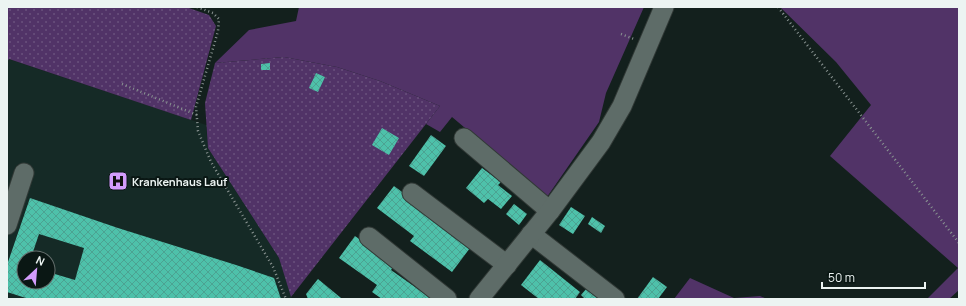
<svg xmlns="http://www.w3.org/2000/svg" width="966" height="306" viewBox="0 0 966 306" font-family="Manrope,sans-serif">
	<defs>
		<pattern id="garden-dots" width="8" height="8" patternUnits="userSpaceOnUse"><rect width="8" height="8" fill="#513367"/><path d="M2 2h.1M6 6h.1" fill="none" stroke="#6a517d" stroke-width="1.8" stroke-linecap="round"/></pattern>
		<pattern id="building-cross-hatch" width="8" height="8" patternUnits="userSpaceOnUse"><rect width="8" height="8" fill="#4ec1aa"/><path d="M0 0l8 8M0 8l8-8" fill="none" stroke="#4ca392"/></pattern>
	</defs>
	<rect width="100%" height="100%" fill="#13201d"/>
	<!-- built -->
	<path fill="#152a26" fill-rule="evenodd" d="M8 59 206 125 208 148 279 258 292 299H7V62ZM24 258H48V282H24Z"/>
	<!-- grass -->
	<g fill="#513367">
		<path d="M299 7H644L606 93 599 122 547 197 452 117 440 132 426 124 440 106 380 81 337 67 284 57 215 63 249 30 296 21Z"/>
		<path d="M780 7H959V290L949 299H927L958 268 830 156 871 105 836 62Z"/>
		<path d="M690 278 734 298 760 296 767 299H674Z"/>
	</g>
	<!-- garden -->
	<g fill="url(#garden-dots)">
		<path d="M7 7H186L209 15 216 26 191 120 9 59 7 62Z"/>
		<path d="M284 57 337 67 380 81 440 106 291 297 279 258 208 148 205 103 215 63Z"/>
	</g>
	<!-- building -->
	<g fill="url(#building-cross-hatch)" fill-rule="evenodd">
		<path d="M270 63V70H261V64Z"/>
		<path d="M316 73 325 77 318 92 309 88Z"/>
		<path d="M382 128 399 138 389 155 372 145Z"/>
		<path d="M431 135 446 146 424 176 409 166Z"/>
		<path d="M482 168 501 182 498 185 512 196 501 209 488 199 484 203 466 188Z"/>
		<path d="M394 186 433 215 470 248 452 272 410 241 414 236 377 208Z"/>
		<path d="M30 198 118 228 236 265 274 278 281 299H29L7 292V265ZM39 234 84 248 75 280 48 272V282H24V258H31Z"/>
		<path d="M514 204 527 214 519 225 506 214Z"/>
		<path d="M571 207 585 216 573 234 559 225Z"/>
		<path d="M592 217 605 226 601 233 588 224Z"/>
		<path d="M355 236 395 264 391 270 432 299H382L372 292 377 285 339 258Z"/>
		<path d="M540 260 580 292 575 299H539L521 285Z"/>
		<path d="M653 277 667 287 658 299H637Z"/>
		<path d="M318 279 341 298 340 299H308L306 294Z"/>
		<path d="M587 288 599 298 598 299H585L581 295Z"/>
	</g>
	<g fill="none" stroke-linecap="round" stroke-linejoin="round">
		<!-- minor casing -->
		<g stroke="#313936" stroke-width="21">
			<g id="minor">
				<path d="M464 138 550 211"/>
				<path d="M412 193 507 265"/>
				<path d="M7 225 24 173"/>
				<path d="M531 234 615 299"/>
				<path d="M369 237 447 299"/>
				<path d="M479 299 550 211 601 142 622 106 664 7"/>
			</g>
		</g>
		<!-- path -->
		<g stroke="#8a9492" stroke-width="2.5" stroke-dasharray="1 3" stroke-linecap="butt">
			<path d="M197 7 213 13 219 19 218 31 196 107 198 131 211 162 273 267 286 299"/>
			<path d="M778 7 959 243"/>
			<path d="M621 34 634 39"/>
			<path d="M122 84 197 115"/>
		</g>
		<!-- minor -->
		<use href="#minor" stroke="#5e6c68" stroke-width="19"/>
	</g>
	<!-- icons -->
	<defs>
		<g id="hospital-square" transform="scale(1)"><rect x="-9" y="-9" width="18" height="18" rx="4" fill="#d39cfd" stroke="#0a1714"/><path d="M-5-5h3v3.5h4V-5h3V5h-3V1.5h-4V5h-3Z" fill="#111"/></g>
	</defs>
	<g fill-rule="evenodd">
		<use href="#hospital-square" x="118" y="181"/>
	</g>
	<g text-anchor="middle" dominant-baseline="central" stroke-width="4" stroke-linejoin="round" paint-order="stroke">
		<!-- poi labels -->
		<g font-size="11" font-weight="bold" fill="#ecf4f2" stroke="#0a1714" text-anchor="start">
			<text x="132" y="181">Krankenhaus Lauf</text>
		</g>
	</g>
	<!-- border -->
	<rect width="966" height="306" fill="none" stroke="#ecf4f2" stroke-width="16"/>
	<!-- north arrow -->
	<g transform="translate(36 270) rotate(26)"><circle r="19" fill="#0a1714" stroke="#646f6d"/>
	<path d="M0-3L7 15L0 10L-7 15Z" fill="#d39cfd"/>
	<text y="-6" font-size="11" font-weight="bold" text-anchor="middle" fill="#ecf4f2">N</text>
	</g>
	<!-- scale -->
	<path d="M822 282v6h103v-6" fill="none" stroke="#ecf4f2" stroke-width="2"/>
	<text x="828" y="282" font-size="12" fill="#ecf4f2" stroke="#0a1714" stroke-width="3" paint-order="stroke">50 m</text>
</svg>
